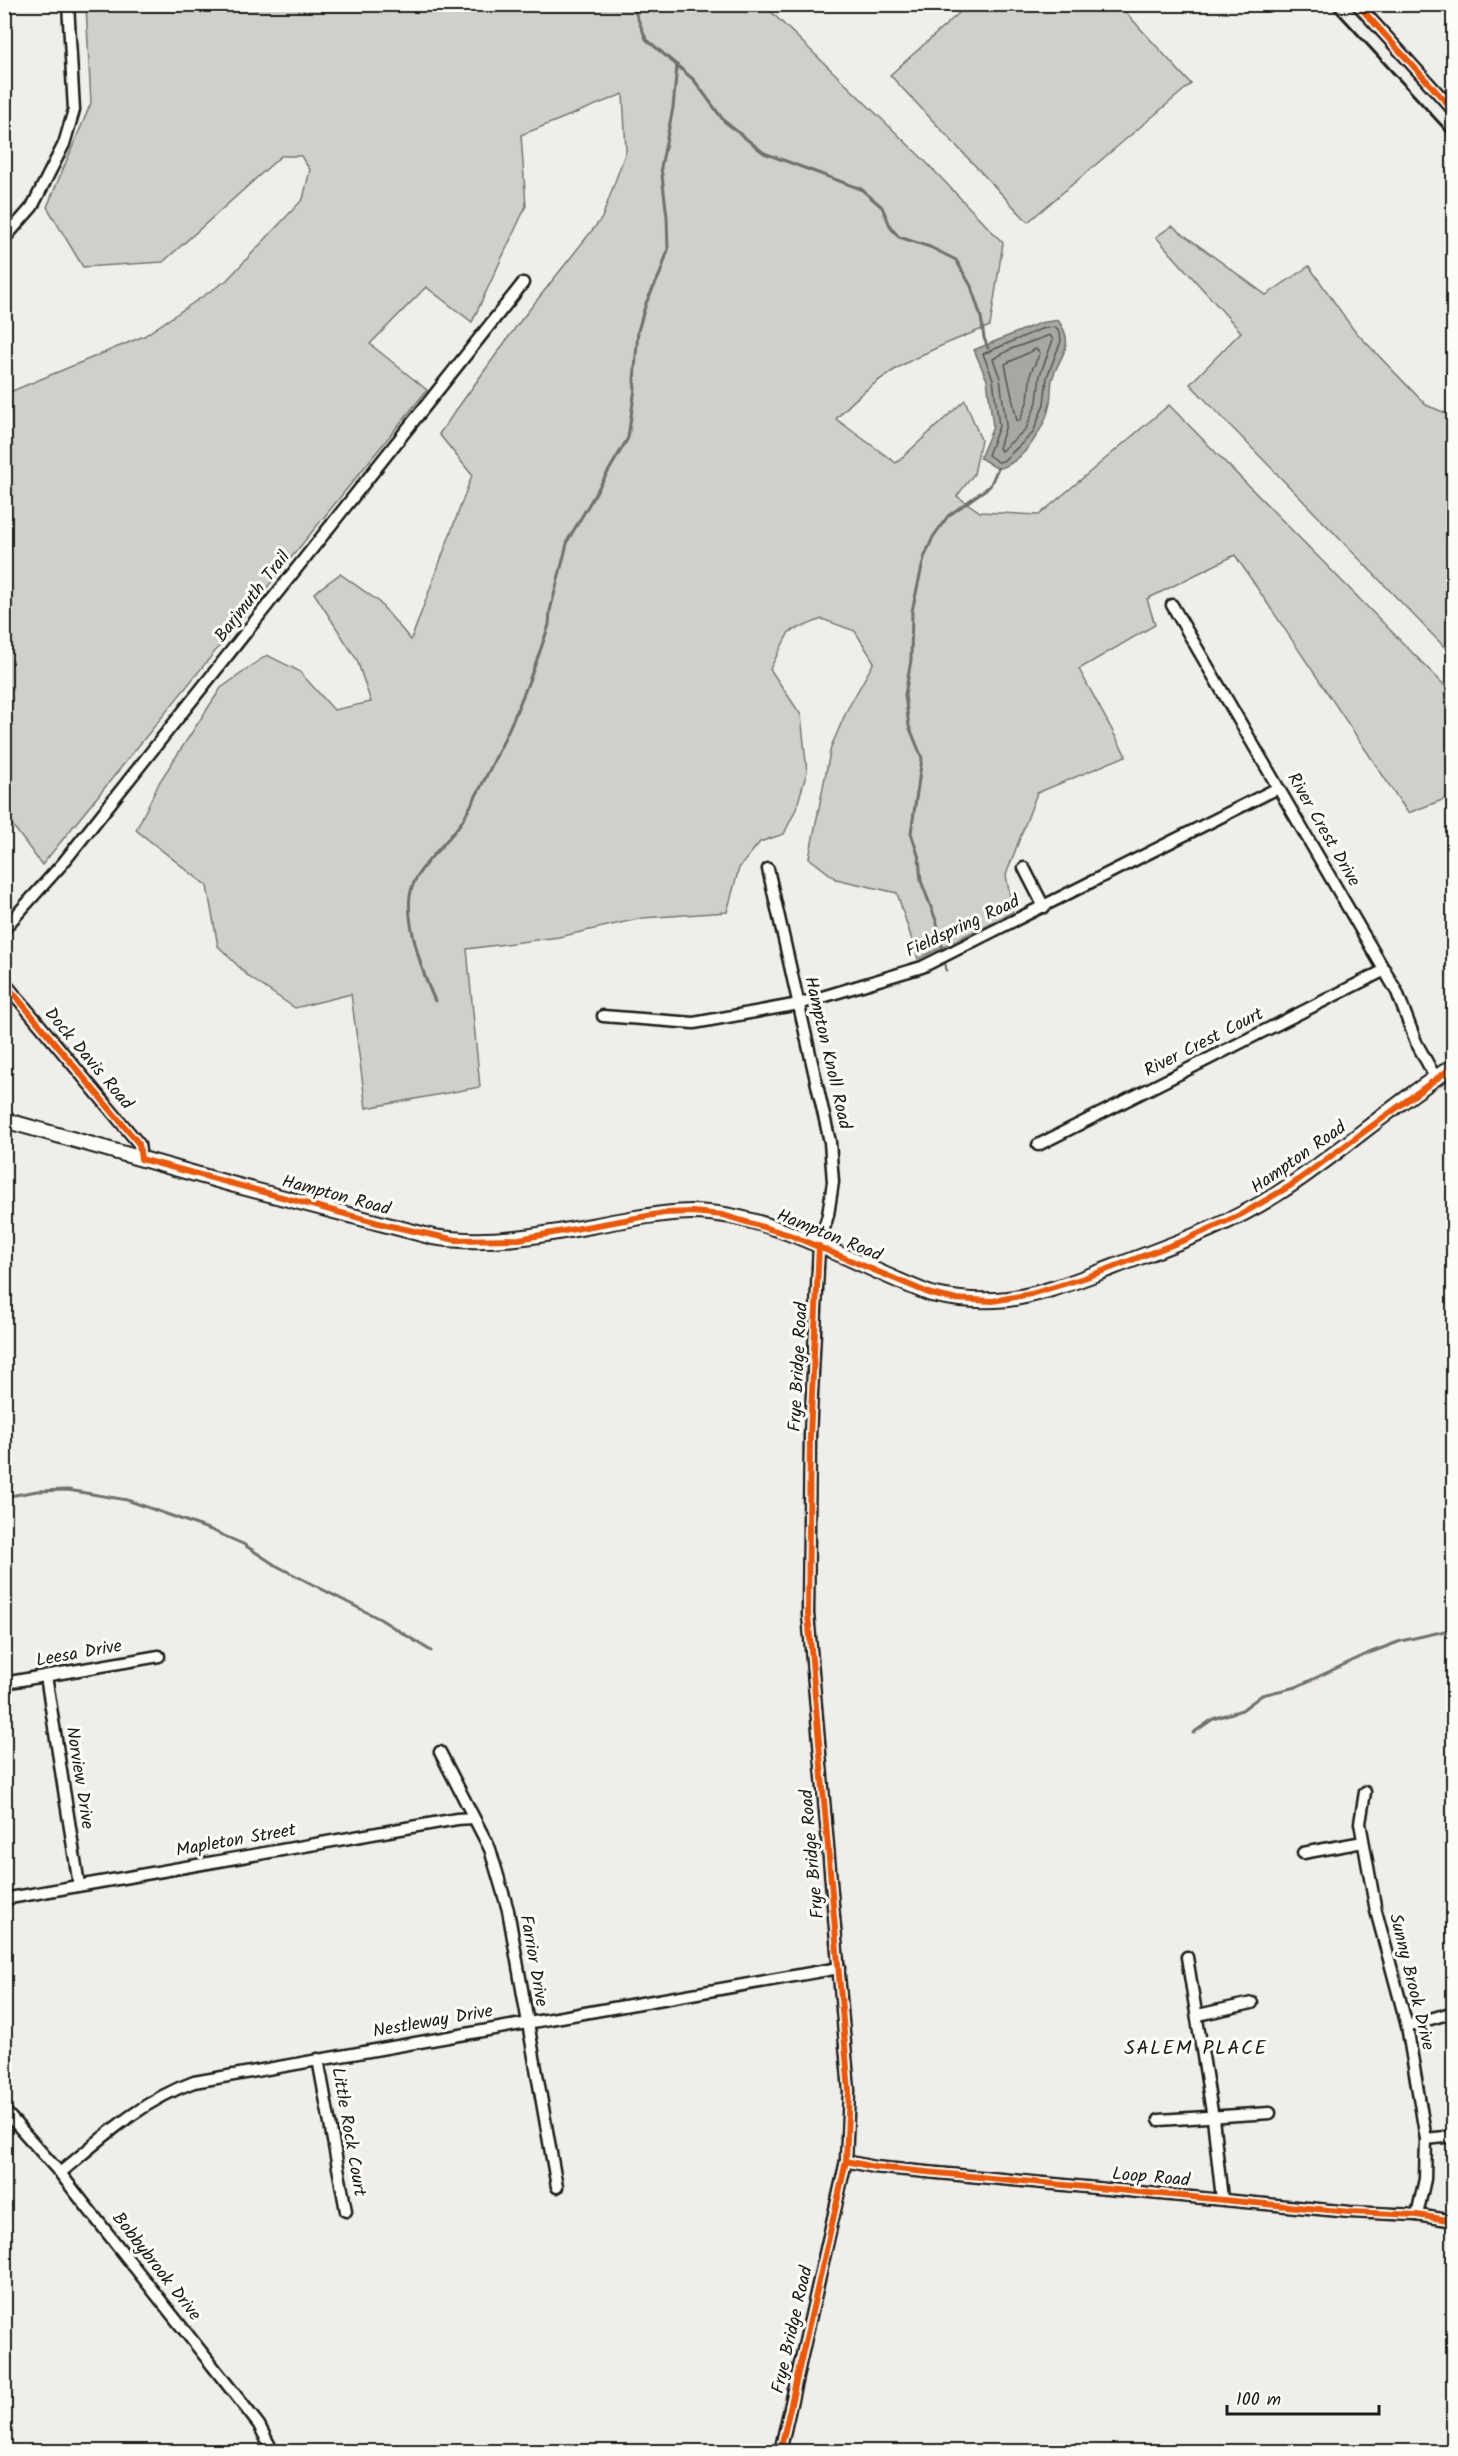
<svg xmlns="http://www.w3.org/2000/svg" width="1458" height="2456" viewBox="0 0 1458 2456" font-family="Kalam,sans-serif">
	<rect width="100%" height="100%" fill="#f0eeea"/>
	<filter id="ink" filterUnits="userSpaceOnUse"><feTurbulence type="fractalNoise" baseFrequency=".0167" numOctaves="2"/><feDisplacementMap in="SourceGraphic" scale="12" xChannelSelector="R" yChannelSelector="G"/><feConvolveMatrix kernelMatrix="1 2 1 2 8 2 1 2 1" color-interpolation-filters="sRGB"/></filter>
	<g filter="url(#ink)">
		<!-- green -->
		<g fill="#d0cfcc" stroke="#767674" stroke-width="1.5">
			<path d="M1118 4 1191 84 1028 222 890 75 968 5Z"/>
			<path d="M86 5H764L924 160 1003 243 990 326C930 349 879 370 836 419L896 463 965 400 981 440 974 474 957 496 980 512 1039 515 1169 405 1453 694V796L1408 813 1235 555 1147 599 1155 625 1079 669 1126 756 1037 793 1006 875 1013 912 918 959 897 893 836 879 809 858 831 747 847 710 874 662 855 631 822 619 789 632 770 669 801 715 807 772 796 809 784 834 760 842 739 868 727 912 642 918 559 937 467 949 480 1087 366 1108 351 994 295 1008 249 977 218 946 207 886 136 830 160 781 221 688 267 655 299 671 334 710 371 702 357 660 314 593 340 574 378 601 411 640 472 475 439 434 518 324 602 218 626 151 623 94 521 135 526 206 472 322 426 287 370 344 427 390 42 865 5 815V394L144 336 227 280 303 199 310 170 301 156H281L163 262 83 267 47 207 91 103Z"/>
			<path d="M1172 226 1266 295 1309 266 1353 329 1426 405 1453 416V656L1190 384 1241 332 1156 237Z"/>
		</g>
		<!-- water -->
		<path fill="#a8a7a3" stroke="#706f6d" stroke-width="1.5" d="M1058 320C1077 346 1059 355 1052 380 1051 387 1051 395 1050 403 1046 427 1023 463 998 469L980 458 993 427 987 380 974 350 1040 323Z"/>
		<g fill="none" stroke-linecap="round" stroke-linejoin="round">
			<!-- shore -->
			<g stroke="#545452" stroke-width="1.5">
				<path d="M1055 327 1060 333 1061 341 1047 377 1044 404 1033 433 1003 461 998 462 988 455 999 426 993 379 983 354 1041 329Z"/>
				<path d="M1050 335 1053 340 1040 375 1037 402 1026 429 1001 451 999 448 1006 425 1000 378 993 359 1011 349Z"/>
				<path d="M1036 349 1040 353 1031 372 1028 400 1020 420 1017 421 1005 364Z"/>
			</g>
			<!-- stream -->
			<g stroke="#706f6d" stroke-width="3">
				<path d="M632 4 646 39 694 80 724 121 764 153 861 189 882 207 891 228 899 237 930 247 956 260 971 286 981 317 984 338 988 348"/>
				<path d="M943 953 937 923 921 881 919 858 911 833 922 758 909 726 905 695 911 660 912 611 924 558 933 537 948 516 990 486 998 468"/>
				<path d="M944 959 946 970"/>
				<path d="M435 1001C423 975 406 924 410 896 414 866 449 844 464 818 498 758 527 692 549 625L550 611 568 540 628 438 635 388 634 381 638 331 646 303 660 274 668 250 667 217 661 167 673 108 677 65"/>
				<path d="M4 1497 37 1491 68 1490 127 1500 211 1530 243 1544 275 1565 380 1619 431 1651"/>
				<path d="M1193 1733 1213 1719 1242 1710 1262 1695 1296 1687 1369 1653 1401 1641 1454 1629"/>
				<path d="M585 2452 587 2450"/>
			</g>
			<!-- minor casing -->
			<g stroke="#1c1c1c" stroke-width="15">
				<g id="minor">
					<path d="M1357 4 1454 111"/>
					<path d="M4 239 32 207 64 144 74 110 68 4"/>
					<path d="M1172 605 1397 992 1416 1042 1435 1077"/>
					<path d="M1024 868 1044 907"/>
					<path d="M768 869 830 1142 833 1182 828 1215 819 1246 810 1436 808 1614 849 2091 846 2161 780 2452"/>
					<path d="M4 929 63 863 523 283"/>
					<path d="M4 982 139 1144 141 1159"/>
					<path d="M603 1016 694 1023 799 1004 922 967 1278 788"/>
					<path d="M1038 1145 1385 970"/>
					<path d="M46 1676 79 1885"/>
					<path d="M4 1683 159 1656"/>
					<path d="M440 1752 490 1849 508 1910 557 2187"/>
					<path d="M1365 1792 1360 1823 1376 1911 1407 2026 1426 2139 1425 2179 1417 2215"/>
					<path d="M1303 1853 1363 1842"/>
					<path d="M4 1899 457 1819 473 1818"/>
					<path d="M1187 1957 1213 2118 1222 2199"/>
					<path d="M1198 2015 1252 2003"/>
					<path d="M1407 2026 1454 2012"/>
					<path d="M318 2059 346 2211"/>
					<path d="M4 2110 60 2173 245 2407 259 2425 273 2452"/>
					<path d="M1159 2120 1270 2113"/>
					<path d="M1426 2139 1454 2136"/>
					<path d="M846 2161 874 2167 1350 2212 1417 2215 1454 2221"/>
					<path d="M60 2173C102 2138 141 2101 194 2082L839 1968"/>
				</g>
			</g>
			<!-- major casing -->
			<g stroke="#1c1c1c" stroke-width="18">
				<path id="major" d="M4 1120 231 1184 433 1237C496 1247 557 1232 618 1221 642 1217 666 1212 691 1212 770 1212 857 1266 931 1294 957 1300 981 1302 1008 1299 1045 1294 1081 1279 1116 1266 1171 1245 1227 1226 1277 1194 1339 1155 1392 1104 1454 1066"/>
			</g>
			<!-- minor -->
			<use href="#minor" stroke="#fdfcf7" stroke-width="10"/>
			<!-- major -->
			<use href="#major" stroke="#fdfcf7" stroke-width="14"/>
			<!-- rail -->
			<path stroke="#1c1c1c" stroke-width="3" d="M1330 4 1454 139"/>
			<!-- cycleway casing -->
			<g stroke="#fdfcf7" stroke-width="10">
				<g id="cycleway">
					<path d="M1357 4 1454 111"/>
					<path d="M4 982 139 1144 141 1159 386 1225 456 1240 519 1239 664 1213 692 1212 723 1215 790 1235 931 1294 953 1299 993 1301 1031 1294 1084 1278 1185 1240 1242 1214 1290 1186 1454 1066"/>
					<path d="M846 2161 874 2167 1350 2212 1417 2215 1454 2221"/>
					<path d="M780 2452 839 2193 846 2161 849 2091 808 1614 810 1436 819 1246"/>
				</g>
			</g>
			<!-- cycleway -->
			<use href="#cycleway" stroke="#e8590c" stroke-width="6"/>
		</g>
	</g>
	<g text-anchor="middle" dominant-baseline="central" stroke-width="6" stroke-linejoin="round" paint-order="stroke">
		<!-- street labels -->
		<g font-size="18" fill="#1c1c1c" stroke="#fdfcf7">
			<text transform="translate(253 597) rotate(-52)">Barjmuth Trail</text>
			<text transform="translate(1323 830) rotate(60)">River Crest Drive</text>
			<text transform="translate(963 927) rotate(-25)">Fieldspring Road</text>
			<text transform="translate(1204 1043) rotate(-27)">River Crest Court</text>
			<text transform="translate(827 1053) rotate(77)">Hampton Knoll Road</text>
			<text transform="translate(88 1059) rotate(50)">Dock Davis Road</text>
			<text transform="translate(1299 1158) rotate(-35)">Hampton Road</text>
			<text transform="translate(336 1196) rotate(15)">Hampton Road</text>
			<text transform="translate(829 1236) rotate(22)">Hampton Road</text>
			<text transform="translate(799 1367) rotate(-87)">Frye Bridge Road</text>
			<text transform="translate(79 1654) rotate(-10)">Leesa Drive</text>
			<text transform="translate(79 1778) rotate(81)">Norview Drive</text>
			<text transform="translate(236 1841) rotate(-10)">Mapleton Street</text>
			<text transform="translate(813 1854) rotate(-95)">Frye Bridge Road</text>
			<text transform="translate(533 1961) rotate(80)">Farrior Drive</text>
			<text transform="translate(1411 1982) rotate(76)">Sunny Brook Drive</text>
			<text transform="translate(433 2022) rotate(-10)">Nestleway Drive</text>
			<text transform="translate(348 2132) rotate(80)">Little Rock Court</text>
			<text transform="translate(1151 2178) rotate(5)">Loop Road</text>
			<text transform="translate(156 2267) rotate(52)">Bobbybrook Drive</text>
			<text transform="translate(793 2330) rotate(-77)">Frye Bridge Road</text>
		</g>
		<!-- neighbourhood labels -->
		<g font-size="20" letter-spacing="1.5" fill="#1c1c1c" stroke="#fdfcf7">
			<text x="1196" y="2049">SALEM PLACE</text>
		</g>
	</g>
	<!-- margin -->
	<rect width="1458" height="2456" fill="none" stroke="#fdfcf7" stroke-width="24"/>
	<rect x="12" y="12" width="1434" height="2432" fill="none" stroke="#1c1c1c" stroke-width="2" filter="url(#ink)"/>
	<!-- scale -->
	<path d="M1227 2405v9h152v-9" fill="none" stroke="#1c1c1c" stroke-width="3"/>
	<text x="1236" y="2405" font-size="18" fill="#1c1c1c" stroke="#fdfcf7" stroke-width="4.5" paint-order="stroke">100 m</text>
</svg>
